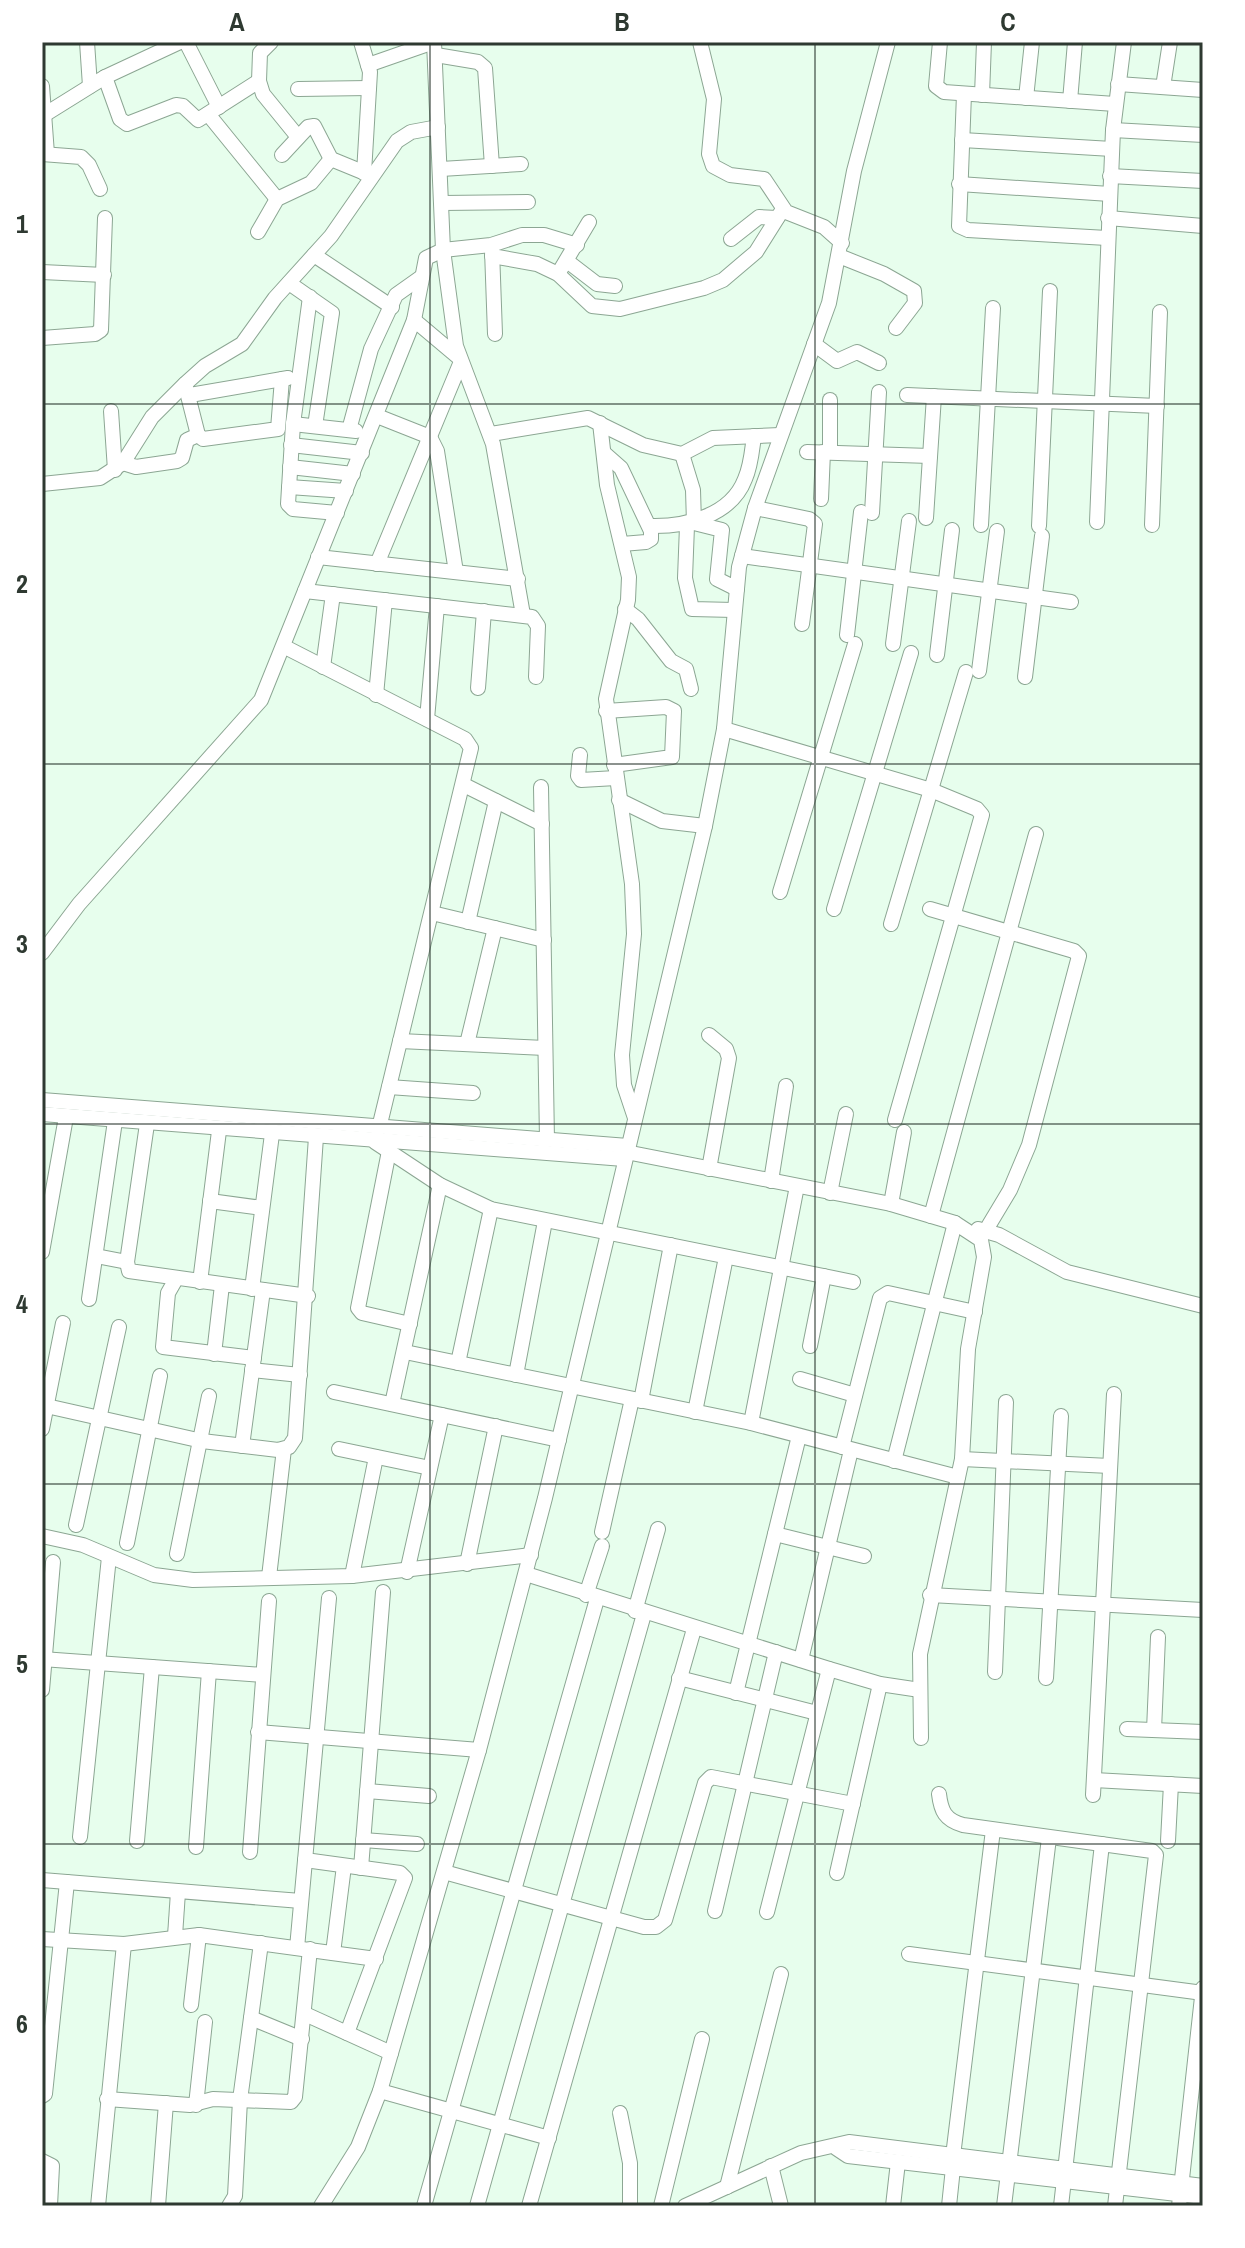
<svg xmlns="http://www.w3.org/2000/svg" width="1245" height="2248" viewBox="0 0 1245 2248" font-family="'Archivo Narrow',sans-serif">
	<rect width="100%" height="100%" fill="#e7feed"/>
	<g fill="none" stroke-linecap="round" stroke-linejoin="round">
		<!-- minor casing -->
		<g stroke="#8ca693" stroke-width="16">
			<g id="minor">
				<path d="M87 42 90 86"/>
				<path d="M186 42 219 107"/>
				<path d="M271 42 260 53 259 81 263 94 298 137"/>
				<path d="M361 42 370 72 364 173"/>
				<path d="M434 42 443 250 456 346 493 444 523 615"/>
				<path d="M700 42 714 99 709 154 713 166 730 175 764 179 786 212 824 227 842 243"/>
				<path d="M940 42 936 86 944 92 1115 104"/>
				<path d="M436 55 478 62 485 68 492 166"/>
				<path d="M368 65 434 42"/>
				<path d="M105 77 120 119 127 124 176 105 183 106 198 120 259 81"/>
				<path d="M1118 84 1203 90"/>
				<path d="M42 86 47 154"/>
				<path d="M1163 87 1170 42"/>
				<path d="M298 89 369 88"/>
				<path d="M964 94 959 226 968 230 1107 238"/>
				<path d="M982 95 984 42"/>
				<path d="M1026 98 1032 42"/>
				<path d="M1070 101 1075 42"/>
				<path d="M208 114 277 199"/>
				<path d="M44 115 105 77 180 42"/>
				<path d="M1113 130 1203 135"/>
				<path d="M962 140 1112 149"/>
				<path d="M42 154 81 157 89 165 100 189"/>
				<path d="M282 155 308 127 314 126 331 159 370 175"/>
				<path d="M441 169 521 164"/>
				<path d="M1110 176 1203 181"/>
				<path d="M959 184 1110 194"/>
				<path d="M442 203 528 202"/>
				<path d="M1108 218 1203 226"/>
				<path d="M258 232 277 199 311 183 331 159"/>
				<path d="M731 239 759 217 777 218"/>
				<path d="M492 250 495 334"/>
				<path d="M314 255 392 307"/>
				<path d="M492 256 537 264 558 274 592 306 620 309 704 288 723 280 756 252 783 209"/>
				<path d="M839 256 884 274 914 291 915 303 896 328"/>
				<path d="M567 261 597 284 615 286"/>
				<path d="M42 272 104 275"/>
				<path d="M558 274 589 222"/>
				<path d="M289 283 332 313 315 426"/>
				<path d="M310 297 293 424 288 504 293 509 337 513"/>
				<path d="M414 320 458 357"/>
				<path d="M42 338 95 334 101 330 105 218"/>
				<path d="M814 344 837 361 857 352 879 363"/>
				<path d="M185 384 198 435 203 439 278 429 282 379"/>
				<path d="M190 395 288 378"/>
				<path d="M907 395 1157 406"/>
				<path d="M830 400V452"/>
				<path d="M111 411 115 470"/>
				<path d="M377 416 430 437 437 451 456 572"/>
				<path d="M600 423 607 485 629 577 628 600 606 699 632 884 634 934 622 1055 624 1085 635 1118"/>
				<path d="M293 424 356 431"/>
				<path d="M349 430 371 349 396 295 420 278"/>
				<path d="M491 434 588 418 643 445 682 454 713 438 780 435"/>
				<path d="M291 445 362 453"/>
				<path d="M807 452 930 456"/>
				<path d="M604 453 621 468 651 531V539L646 542 622 544"/>
				<path d="M682 454 693 490 694 523 722 530 717 579 737 589"/>
				<path d="M123 463 136 467 177 461 182 458 187 440 198 435"/>
				<path d="M290 467 353 474"/>
				<path d="M42 484 100 478 123 463 152 417 185 384 205 366 242 344 275 298 331 236 397 141 411 132 438 127"/>
				<path d="M289 487 346 491"/>
				<path d="M821 499 823 452"/>
				<path d="M755 508 809 519 815 524 802 624"/>
				<path d="M872 513 879 392"/>
				<path d="M926 518 934 396"/>
				<path d="M1097 522 1113 130 1124 42"/>
				<path d="M981 525 993 308"/>
				<path d="M1152 525 1160 312"/>
				<path d="M650 526C685 527 731 516 745 479 751 466 752 450 754 436"/>
				<path d="M687 526 685 578 692 609 734 610"/>
				<path d="M1039 526 1050 291"/>
				<path d="M742 556 1071 602"/>
				<path d="M318 557 518 579"/>
				<path d="M377 564 460 364"/>
				<path d="M305 591 532 617 538 626 536 677"/>
				<path d="M625 609 638 619 671 661 686 669 691 689"/>
				<path d="M847 635 861 512"/>
				<path d="M893 644 909 521"/>
				<path d="M285 647 465 739 471 748 379 1128"/>
				<path d="M937 655 952 530"/>
				<path d="M323 667 333 594"/>
				<path d="M979 671 997 531"/>
				<path d="M1025 677 1042 536"/>
				<path d="M478 688 484 611"/>
				<path d="M376 695 385 600"/>
				<path d="M606 711 666 707 674 711 672 757 614 765"/>
				<path d="M427 719 437 606"/>
				<path d="M724 729 931 790 977 809 982 815 895 1120"/>
				<path d="M580 755 578 776 581 780 616 778"/>
				<path d="M464 785 542 824"/>
				<path d="M541 787 547 1140"/>
				<path d="M619 800 662 821 705 826"/>
				<path d="M780 892 855 644"/>
				<path d="M834 909 911 653"/>
				<path d="M930 909 1074 951 1079 956 1029 1145 1010 1190 986 1230"/>
				<path d="M432 913 544 940"/>
				<path d="M468 922 496 801"/>
				<path d="M891 924 966 672"/>
				<path d="M42 953 79 904 261 700 414 320 426 258 443 250 491 245 522 235H544L577 245"/>
				<path d="M709 1035 726 1049 729 1058 709 1169"/>
				<path d="M400 1041 545 1048"/>
				<path d="M467 1044 495 928"/>
				<path d="M389 1087 473 1093"/>
				<path d="M42 1100 628 1146"/>
				<path d="M42 1114 624 1159"/>
				<path d="M147 1124 127 1262 129 1271 308 1296"/>
				<path d="M375 1142 440 1185 491 1209 853 1282"/>
				<path d="M389 1151 358 1308 362 1313 410 1324"/>
				<path d="M626 1152 891 1204 955 1223 981 1240 984 1257 968 1349 962 1459 920 1654 921 1738"/>
				<path d="M771 1181 786 1086"/>
				<path d="M830 1193 846 1114"/>
				<path d="M210 1201 262 1208"/>
				<path d="M891 1204 904 1132"/>
				<path d="M931 1216 1036 834"/>
				<path d="M978 1229 999 1235 1067 1272 1203 1306"/>
				<path d="M42 1252 66 1117"/>
				<path d="M96 1256 127 1262"/>
				<path d="M176 1279 168 1293 163 1347 254 1358"/>
				<path d="M200 1282 219 1131"/>
				<path d="M252 1289 272 1134"/>
				<path d="M89 1299 115 1121"/>
				<path d="M810 1346 824 1276"/>
				<path d="M405 1352 751 1423 958 1477"/>
				<path d="M214 1354 222 1285"/>
				<path d="M458 1363 491 1209"/>
				<path d="M252 1370 300 1375"/>
				<path d="M516 1375 545 1221"/>
				<path d="M800 1379 855 1395"/>
				<path d="M334 1392 559 1440"/>
				<path d="M641 1401 671 1245"/>
				<path d="M392 1404 440 1185"/>
				<path d="M42 1405 202 1441 278 1450 289 1447 295 1438 316 1137"/>
				<path d="M695 1412 726 1257"/>
				<path d="M751 1423 797 1186"/>
				<path d="M42 1429 63 1323"/>
				<path d="M242 1446 263 1290"/>
				<path d="M842 1447 880 1298 888 1293 975 1312"/>
				<path d="M339 1449 430 1468"/>
				<path d="M962 1459 1110 1466"/>
				<path d="M894 1461 955 1223"/>
				<path d="M76 1525 119 1327"/>
				<path d="M602 1532 632 1399"/>
				<path d="M775 1534 864 1556"/>
				<path d="M42 1536 83 1545 154 1575 193 1580 352 1576 531 1555"/>
				<path d="M127 1543 160 1376"/>
				<path d="M177 1554 209 1396"/>
				<path d="M467 1564 496 1426"/>
				<path d="M407 1572 442 1415"/>
				<path d="M526 1574 829 1669 880 1684 920 1690"/>
				<path d="M352 1576 376 1457"/>
				<path d="M269 1577 284 1449"/>
				<path d="M586 1595 602 1546"/>
				<path d="M930 1595 1203 1610"/>
				<path d="M635 1611 658 1529"/>
				<path d="M42 1659 263 1675"/>
				<path d="M801 1660 851 1450"/>
				<path d="M995 1672 1006 1402"/>
				<path d="M679 1678 817 1713"/>
				<path d="M1046 1678 1061 1416"/>
				<path d="M42 1690 53 1562"/>
				<path d="M736 1693 799 1436"/>
				<path d="M1127 1729 1203 1732"/>
				<path d="M1154 1730 1158 1637"/>
				<path d="M258 1732 479 1750"/>
				<path d="M1094 1780 1203 1786"/>
				<path d="M367 1791 429 1796"/>
				<path d="M939 1794C941 1811 945 1820 963 1825L1152 1851 1156 1855 1115 2206"/>
				<path d="M1093 1795 1114 1394"/>
				<path d="M80 1837 109 1557"/>
				<path d="M363 1840 417 1844"/>
				<path d="M137 1841 152 1667"/>
				<path d="M1168 1841 1171 1784"/>
				<path d="M196 1847 209 1671"/>
				<path d="M250 1852 269 1601"/>
				<path d="M305 1860 400 1873 405 1878 347 2033"/>
				<path d="M361 1868 383 1592"/>
				<path d="M444 1872 644 1927H656L665 1920 705 1783 711 1777 853 1804"/>
				<path d="M837 1873 880 1684"/>
				<path d="M42 1880 301 1901"/>
				<path d="M715 1911 776 1652"/>
				<path d="M767 1912 829 1669"/>
				<path d="M175 1936 178 1892"/>
				<path d="M42 1939 124 1944 199 1935 376 1959"/>
				<path d="M297 1948 329 1598"/>
				<path d="M333 1953 344 1866"/>
				<path d="M909 1954 1203 1993"/>
				<path d="M191 2005 199 1935"/>
				<path d="M305 2014 391 2053"/>
				<path d="M251 2018 302 2039"/>
				<path d="M380 2091 549 2138"/>
				<path d="M42 2096 45 2094 67 1882"/>
				<path d="M107 2099 190 2105 213 2099 291 2102 295 2097 310 1949"/>
				<path d="M196 2105 205 2022"/>
				<path d="M620 2113 630 2163V2206"/>
				<path d="M836 2148 848 2156 1203 2197"/>
				<path d="M953 2156 993 1830"/>
				<path d="M42 2161 52 2166 50 2206"/>
				<path d="M771 2166 781 2206"/>
				<path d="M727 2187 781 1974"/>
				<path d="M98 2206 124 1944"/>
				<path d="M158 2206 166 2103"/>
				<path d="M229 2206 235 2196 240 2100 261 1943"/>
				<path d="M321 2206 358 2147 380 2091 479 1750 545 1498 705 826 724 729 739 567 755 508 829 303 854 171 888 42"/>
				<path d="M424 2206 597 1599"/>
				<path d="M477 2206 644 1614"/>
				<path d="M529 2206 694 1629"/>
				<path d="M661 2206 702 2039"/>
				<path d="M685 2206 801 2153 849 2142 1203 2186"/>
				<path d="M893 2206 898 2162"/>
				<path d="M949 2206 953 2168"/>
				<path d="M1004 2206 1049 1838"/>
				<path d="M1061 2206 1102 1844"/>
				<path d="M1179 2206 1203 1988"/>
			</g>
		</g>
		<!-- minor -->
		<use href="#minor" stroke="#fff" stroke-width="14"/>
	</g>
	<!-- grid -->
	<path fill="none" stroke="#2e3931" stroke-width="2" stroke-opacity="0.55" d="M430 42V2206M815 42V2206M42 404H1203M42 764H1203M42 1124H1203M42 1484H1203M42 1844H1203"/>
	<!-- border -->
	<rect width="1245" height="2248" fill="none" stroke="#ffffff" stroke-width="88"/>
	<rect x="44" y="44" width="1157" height="2160" fill="none" stroke="#2e3931" stroke-width="3"/>
	<g font-size="26" text-anchor="middle" font-weight="bold" fill="#2e3931">
		<text x="237" y="31">A</text>
		<text x="622" y="31">B</text>
		<text x="1008" y="31">C</text>
		<text x="22" y="233">1</text>
		<text x="22" y="593">2</text>
		<text x="22" y="953">3</text>
		<text x="22" y="1313">4</text>
		<text x="22" y="1673">5</text>
		<text x="22" y="2033">6</text>
	</g>
</svg>
